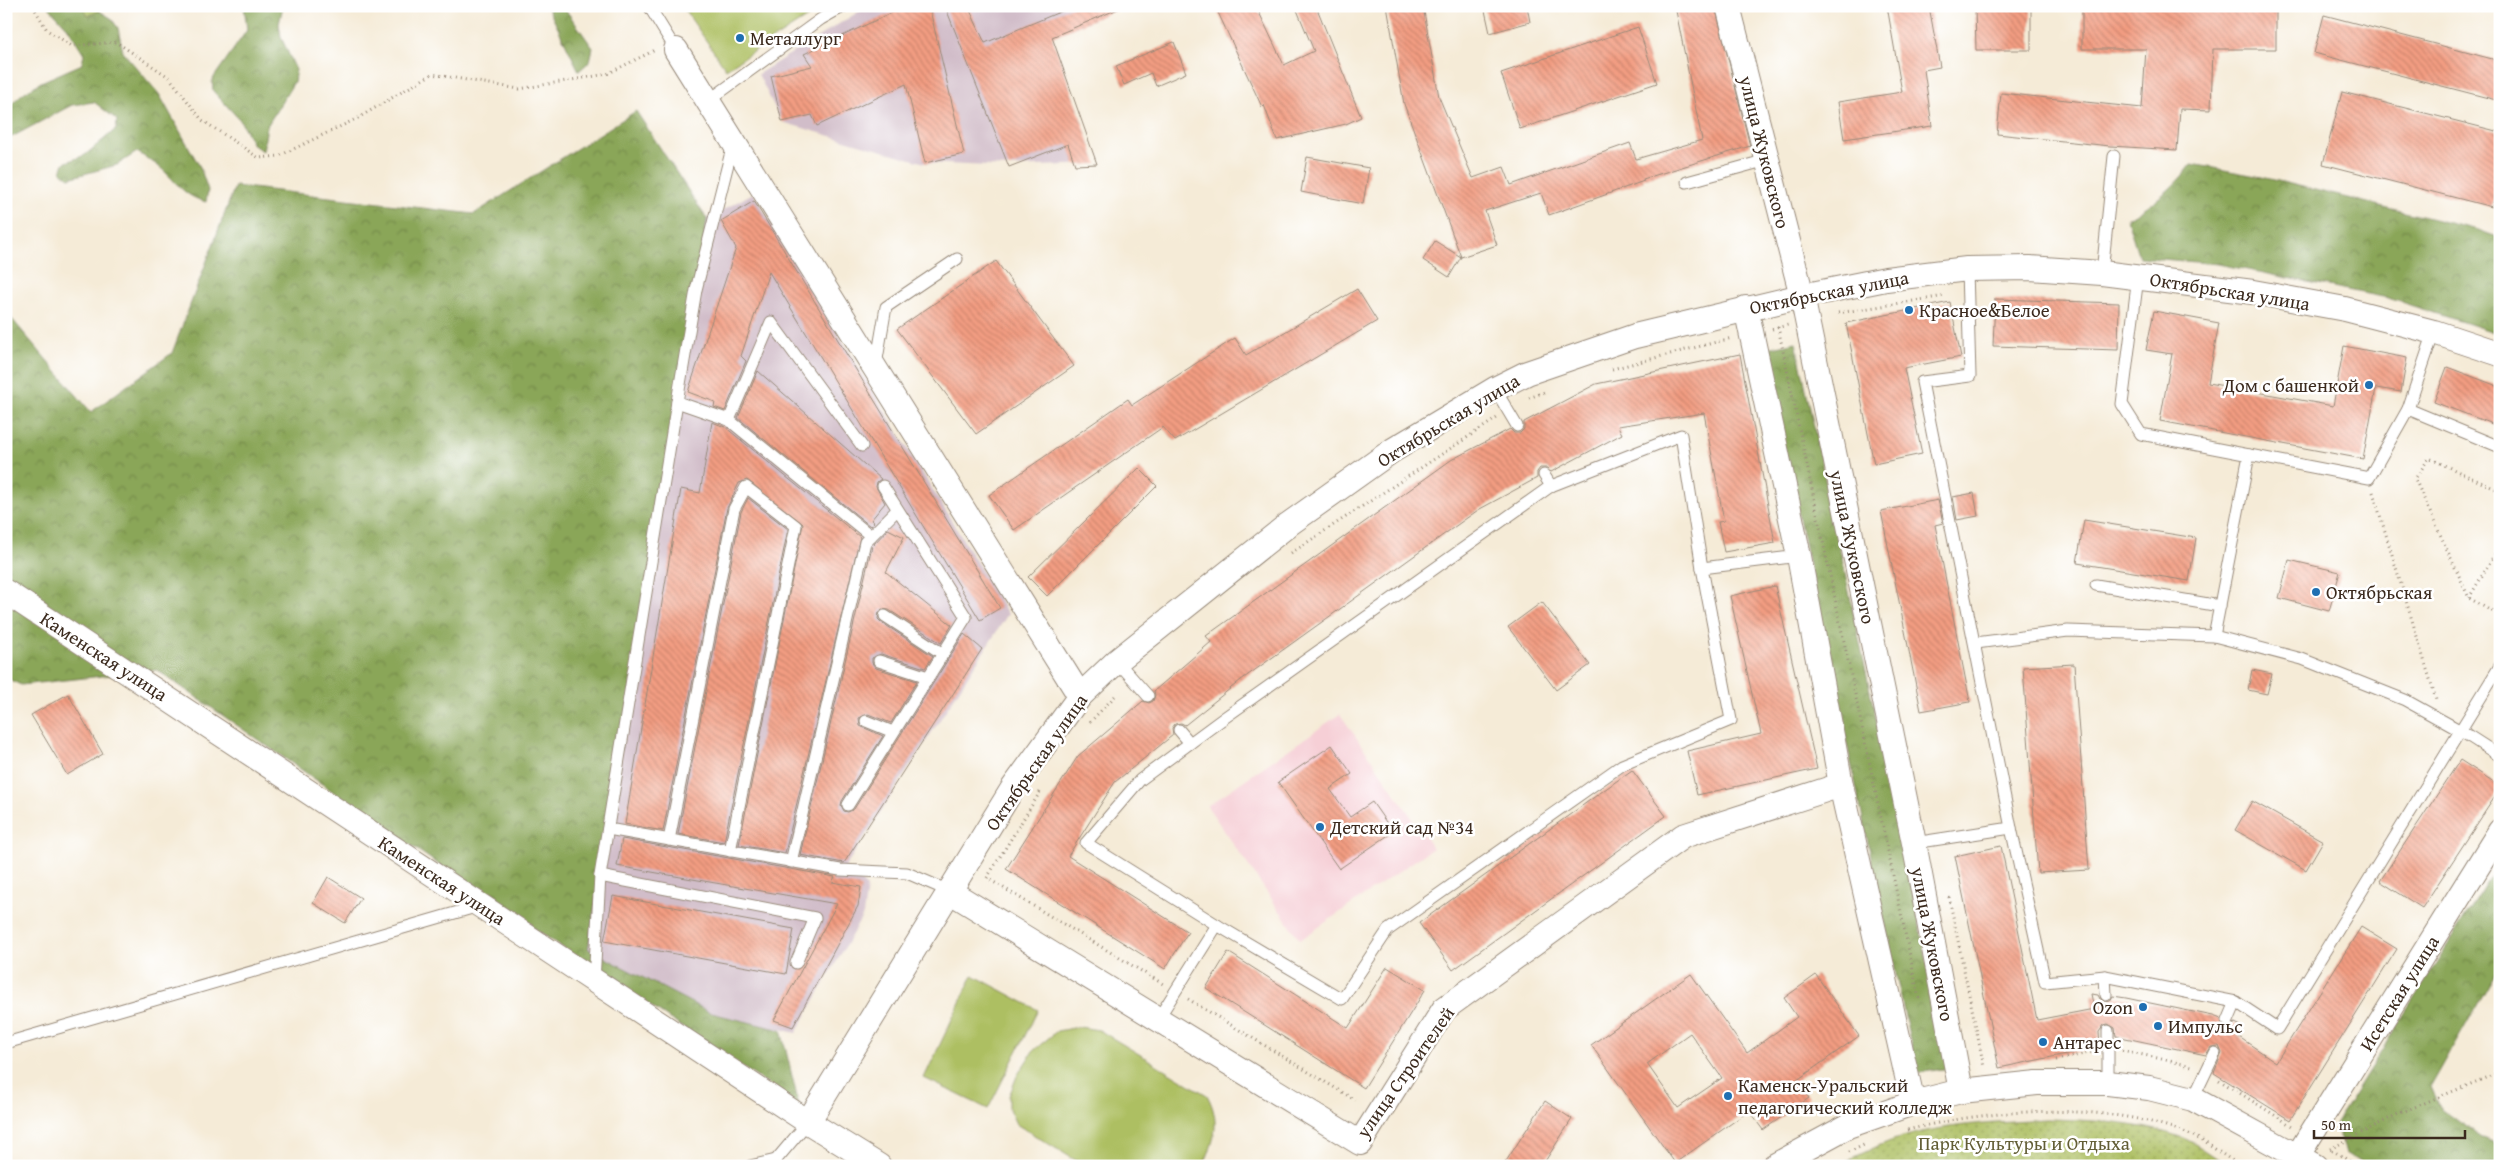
<svg xmlns="http://www.w3.org/2000/svg" width="2506" height="1172" viewBox="0 0 2506 1172" font-family="'Gentium Book Plus',serif">
	<defs>
		<pattern id="forest-crowns" width="20" height="18" patternUnits="userSpaceOnUse" patternTransform="scale(1.25)"><rect width="20" height="18" fill="#8aa658"/><path d="M2 6a3 3 0 1 1 6 0M12 15a3 3 0 1 1 6 0" fill="none" stroke="#728748"/></pattern>
		<pattern id="park-dots" width="8" height="8" patternUnits="userSpaceOnUse" patternTransform="scale(1.25)"><rect width="8" height="8" fill="#adbf62"/><path d="M2 2h.1M6 6h.1" fill="none" stroke="#8e9b50" stroke-width="1.8" stroke-linecap="round"/></pattern>
		<pattern id="building-back-hatch" width="6" height="6" patternUnits="userSpaceOnUse" patternTransform="scale(1.25)"><rect width="6" height="6" fill="#f39d82"/><path d="M-1 5l2 2M0 0l6 6M5-1l2 2" fill="none" stroke="#c6806a"/></pattern>
	</defs>
	<rect width="100%" height="100%" fill="#fff"/>
	<filter id="ink" filterUnits="userSpaceOnUse"><feTurbulence type="fractalNoise" baseFrequency=".02" numOctaves="2"/><feDisplacementMap in="SourceGraphic" scale="10" xChannelSelector="R" yChannelSelector="G"/><feConvolveMatrix kernelMatrix="1 2 1 2 8 2 1 2 1" color-interpolation-filters="sRGB"/></filter>
	<filter id="wash" filterUnits="userSpaceOnUse"><feTurbulence type="fractalNoise" baseFrequency=".0096" numOctaves="4" result="noise"/><feDisplacementMap in="SourceGraphic" scale="20" xChannelSelector="R" yChannelSelector="G"/><feGaussianBlur stdDeviation="1.12" result="paint"/><feColorMatrix in="noise" values="0 0 0 0 0 0 0 0 0 0 0 0 0 0 0 0 0 1.4 0 .05"/><feComposite in="paint" operator="in"/></filter>
	<g filter="url(#wash)">
		<rect width="100%" height="100%" fill="#f5ebd7"/>
		<!-- built -->
		<path fill="#f6cfd6" d="M1340 714 1433 848 1300 940 1207 806Z"/>
		<!-- industrial -->
		<g fill="#d1bdc9">
			<path d="M868 6H1125L1052 37 1097 164 1009 167 925 163 782 122 758 74Z"/>
			<path d="M753 193 1008 614 845 867 867 887 863 915 796 1033 711 1013 588 949 707 219Z"/>
		</g>
		<!-- forest -->
		<g fill="url(#forest-crowns)" stroke="#62683b">
			<path d="M48 6H91L111 18 118 28 123 52 159 94 200 167 208 190 206 202C184 196 179 185 164 171 157 164 146 158 137 152L117 165 69 178 61 172 64 163 85 155 116 129 117 120 94 102 72 105 6 140V109L22 94 41 82 82 64 84 54 68 28Z"/>
			<path d="M244 6H283L279 24 281 37 296 70 294 82 267 126 263 151 253 145 240 120 213 91 212 80 247 30Z"/>
			<path d="M547 6H563L593 48 590 61 579 71Z"/>
			<path d="M636 111 707 219 588 949 711 1013 781 1030 799 1105 461 880 157 670 21 685 6 678V312L91 412 172 353 235 186 474 214Z"/>
			<path d="M2192 164 2262 177 2478 230 2500 238V334L2388 298 2218 264 2139 257 2127 219C2155 202 2172 190 2192 164Z"/>
			<path d="M1796 342 1950 1068 1917 1073 1763 349Z"/>
			<path d="M2500 877V973L2496 972 2430 1088 2439 1107 2481 1138 2500 1146V1166H2366L2345 1153 2335 1125 2489 878Z"/>
		</g>
		<!-- park -->
		<path fill="url(#park-dots)" stroke="#747440" d="M2045 1119C2091 1120 2139 1122 2183 1138 2198 1144 2214 1157 2229 1166H1837C1855 1157 1874 1147 1893 1140 1941 1124 1995 1122 2045 1119Z"/>
		<!-- pitch -->
		<g fill="#adbf62" stroke="#747440">
			<path d="M82 6H109L88 16Z"/>
			<path d="M682 6H825L726 69Z"/>
			<path d="M973 975 1038 1010 988 1109 924 1078Z"/>
			<path d="M1079 1027 1099 1030 1207 1095C1221 1121 1215 1140 1203 1166H1085L1016 1124 1009 1109V1096L1017 1076 1033 1051 1057 1031Z"/>
		</g>
		<g id="blocks">
			<!-- building -->
			<g fill="url(#building-back-hatch)" fill-rule="evenodd">
				<path d="M906 6H929L964 154 925 163 906 84 817 126 812 115 782 122 771 76 812 66 804 54Z"/>
				<path d="M945 6H968L985 43 1074 6H1125L1052 37 1097 164 1075 165 1068 144 1009 167Z"/>
				<path d="M1215 6H1256L1284 65 1314 51 1297 10 1306 6H1316L1361 117 1346 124 1277 140 1264 105 1262 107Z"/>
				<path d="M1387 6H1423L1439 97 1473 178 1504 167 1511 185 1630 143 1636 159 1702 140 1675 6H1715L1750 146 1643 179 1644 181 1549 215 1541 193 1485 211 1497 245 1461 257 1404 104Z"/>
				<path d="M1484 6H1527L1530 22 1490 33Z"/>
				<path d="M1887 6H1929L1940 67 1924 70 1932 126 1844 139 1838 102 1902 92Z"/>
				<path d="M1975 6H2031V50H1976Z"/>
				<path d="M2082 6H2276V49H2213L2211 110 2180 109 2177 150 2110 146 1997 134 2001 93 2142 108 2146 49H2082Z"/>
				<path d="M2324 15 2500 61V101L2314 53Z"/>
				<path d="M1638 27 1657 83 1520 129 1501 73Z"/>
				<path d="M1174 42 1186 73 1156 86 1151 73 1124 85 1116 66Z"/>
				<path d="M2342 92 2500 132V175L2492 207 2323 164Z"/>
				<path d="M1307 157 1369 168 1363 204 1301 192Z"/>
				<path d="M754 201 1000 608 980 620 769 272 741 356 746 361 725 411 714 407 715 402 688 392 736 248 721 221Z"/>
				<path d="M1435 241 1461 257 1449 277 1423 260Z"/>
				<path d="M996 261 1074 366 976 434 897 329Z"/>
				<path d="M1357 289 1377 321 1175 441 1163 427 1014 530 989 495 1128 399 1132 405 1235 338 1246 355Z"/>
				<path d="M1995 299 2119 303 2118 350 1993 346Z"/>
				<path d="M1950 302 1961 357 1904 368 1922 454 1874 464 1846 323Z"/>
				<path d="M2154 311 2219 323 2208 383 2333 406 2344 346 2407 358 2401 392 2376 388 2363 459 2160 421 2172 354 2146 350Z"/>
				<path d="M1740 354 1775 543 1724 552 1718 522 1724 521 1704 413 1618 426 1622 434 1551 472 1547 468H1540L1537 472V478L1478 510 1241 680 1185 725 1181 723 1175 724 1172 728 1173 735 1115 782 1068 856 1188 932 1165 969 1006 869 1078 756 1143 701 1149 703 1153 701 1155 695 1154 691 1211 642 1206 636 1451 460 1510 429 1514 433H1520L1524 429V422L1596 384Z"/>
				<path d="M2447 367 2500 387V427L2434 402Z"/>
				<path d="M758 371 881 479 877 482 876 487 885 503 871 520 874 522 870 526 738 418Z"/>
				<path d="M712 422 725 427 860 537 785 853 739 845 803 524 747 480 739 483 727 508 663 831 625 824 681 489 700 493Z"/>
				<path d="M1139 468 1157 486 1047 596 1028 577Z"/>
				<path d="M1974 493 1978 516 1957 520 1953 497Z"/>
				<path d="M748 498 788 529 724 842 678 834 741 512Z"/>
				<path d="M1938 500 1943 523 1935 525 1970 702 1921 711 1881 511Z"/>
				<path d="M2084 520 2196 538 2189 581 2077 563Z"/>
				<path d="M888 529 904 537 886 572 952 625 941 643 889 610 882 609 879 612 878 619 881 622 933 656 925 668 881 654 872 658V663L876 668 917 681 891 723 868 714 859 718 860 726 883 736 842 801 841 805 844 811 848 812 854 809 964 634 982 649 844 863 800 855 872 546Z"/>
				<path d="M2289 560 2340 572 2329 611 2279 598Z"/>
				<path d="M1775 586 1817 769 1697 795 1687 751 1761 734 1730 596Z"/>
				<path d="M1542 602 1590 665 1556 690 1508 627Z"/>
				<path d="M2074 664 2089 870 2038 873 2023 667Z"/>
				<path d="M2252 670 2272 674 2267 694 2248 690Z"/>
				<path d="M68 694 103 754 67 775 31 715Z"/>
				<path d="M1332 745 1352 774 1330 789 1350 817 1372 802 1393 832 1339 869 1278 782Z"/>
				<path d="M2460 760 2500 786V789L2422 908 2380 881Z"/>
				<path d="M1632 770 1666 816 1453 970 1419 923Z"/>
				<path d="M2252 801 2323 841 2306 870 2235 830Z"/>
				<path d="M622 839 835 877 832 882 861 887 858 906 793 1027 774 1020 837 904 617 866Z"/>
				<path d="M2001 846 2037 1020 2094 1009 2091 994 2098 995 2100 999 2106 1002 2110 1001 2113 996 2126 998 2213 1016 2221 1019 2222 1025 2226 1028 2232 1027 2235 1023 2241 1026 2236 1035 2276 1062 2361 927 2397 949 2290 1120 2214 1073 2222 1053 2219 1046 2211 1047 2206 1055 2116 1036 2115 1028 2108 1024 2104 1025 2099 1032 2100 1047 1999 1068 1955 856Z"/>
				<path d="M328 877 361 898 345 923 313 903Z"/>
				<path d="M613 896 794 929 786 974 604 941Z"/>
				<path d="M1228 952 1348 1028 1387 967 1425 990 1364 1088 1206 988Z"/>
				<path d="M1691 974 1747 1053 1797 1017 1784 998 1816 975 1859 1036 1796 1081 1809 1098 1763 1130 1749 1111 1675 1163 1591 1045ZM1690 1033 1722 1078 1678 1108 1647 1064Z"/>
				<path d="M1545 1101 1572 1119 1542 1166H1503Z"/>
			</g>
		</g>
	</g>
	<g filter="url(#ink)">
		<use href="#blocks" fill-opacity="0" stroke="#988a7a" stroke-width="1"/>
		<g fill="none" stroke-linecap="round" stroke-linejoin="round">
			<!-- service casing -->
			<g stroke="#988a7a" stroke-width="13">
				<g id="service">
					<path d="M649 6 676 50"/>
					<path d="M708 101 821 19 844 6"/>
					<path d="M1687 182 1767 160"/>
					<path d="M1967 269 1970 376 1922 382 2011 828 2045 982 2105 976"/>
					<path d="M2102 273 2114 156"/>
					<path d="M2138 277 2122 404 2141 434 2369 478 2408 409 2500 447"/>
					<path d="M876 365 886 307 957 259"/>
					<path d="M1495 389 1517 426"/>
					<path d="M2408 409 2434 332"/>
					<path d="M729 420 677 402 696 290 733 144"/>
					<path d="M862 446 771 322 729 420 871 536"/>
					<path d="M1544 475 1551 486"/>
					<path d="M2096 585 2220 606"/>
					<path d="M885 616 943 654"/>
					<path d="M2214 636 2249 455"/>
					<path d="M1976 643 2068 631 2214 636 2302 659 2405 700 2461 731 2500 756"/>
					<path d="M879 661 928 677"/>
					<path d="M1117 661 1148 696"/>
					<path d="M866 721 893 732"/>
					<path d="M1179 730 1190 743"/>
					<path d="M848 805 966 617 883 486"/>
					<path d="M608 829 840 870 907 873 949 891"/>
					<path d="M669 840 734 509 746 487 796 526 730 851"/>
					<path d="M1914 843 2011 828"/>
					<path d="M791 862 865 542 897 510"/>
					<path d="M600 876 815 918 796 963"/>
					<path d="M1217 925 1086 843 1140 780 1224 718 1551 486 1681 435 1702 568 1799 556"/>
					<path d="M594 981 600 876 677 402"/>
					<path d="M2106 995 2105 976 2236 1002 2228 1021"/>
					<path d="M2236 1002 2277 1029 2500 666"/>
					<path d="M1158 1019 1217 925 1342 999 1388 930 1622 765 1731 720 1702 568"/>
					<path d="M6 1043 479 906"/>
					<path d="M2108 1083V1031"/>
					<path d="M2193 1099 2215 1053"/>
					<path d="M750 1166 776 1160"/>
					<path d="M777 1166 776 1160 808 1122"/>
				</g>
			</g>
			<!-- minor casing -->
			<g stroke="#988a7a" stroke-width="26">
				<g id="minor">
					<path d="M1728 6 1802 296 1914 843 1961 1091"/>
					<path d="M676 50 1080 696"/>
					<path d="M1746 308 1799 556 1841 785 1913 1103"/>
					<path d="M6 592 808 1122 879 1166"/>
					<path d="M949 891 1360 1143 1444 1009 1683 836 1841 785"/>
					<path d="M808 1122 1013 788 1080 696 1117 661 1289 524 1393 450 1495 389 1527 373 1635 336 1802 296 1886 279 1967 269 2030 268 2102 273 2253 292 2345 309 2434 332 2500 354"/>
					<path d="M2298 1155 2500 831"/>
					<path d="M1774 1166 1848 1126 1913 1103 1961 1091 2037 1083H2108L2149 1088 2193 1099 2315 1166"/>
				</g>
			</g>
			<!-- path -->
			<g stroke="#988a7a" stroke-width="3" stroke-dasharray="1 4" stroke-linecap="butt">
				<path d="M33 6 47 30 72 46 116 42 169 77 202 120 259 158 279 156 358 118 432 74 519 89 607 74 655 50"/>
				<path d="M1838 313 1945 296"/>
				<path d="M1778 327 1919 999"/>
				<path d="M1772 329 1788 325"/>
				<path d="M1612 369 1732 338"/>
				<path d="M1529 398 1547 391"/>
				<path d="M2500 491 2429 458 2415 479 2469 598 2500 616"/>
				<path d="M2373 492 2436 699"/>
				<path d="M1291 553 1497 418"/>
				<path d="M2469 598 2500 545"/>
				<path d="M1090 722 1117 694"/>
				<path d="M1040 792 987 878 1163 984"/>
				<path d="M2495 810 2500 803"/>
				<path d="M2498 877 2500 904"/>
				<path d="M1949 897 1984 1067"/>
				<path d="M1188 999 1355 1100"/>
				<path d="M2122 1050 2192 1066"/>
				<path d="M2056 1060 2094 1052"/>
				<path d="M2219 1080 2292 1126"/>
				<path d="M1908 1130C1991 1108 2108 1101 2189 1134 2207 1142 2224 1156 2241 1166"/>
				<path d="M2330 1149 2400 1113 2500 1072"/>
				<path d="M2332 1150 2357 1166"/>
				<path d="M1849 1152 1864 1145"/>
			</g>
			<!-- service -->
			<use href="#service" stroke="#fff" stroke-width="11"/>
			<!-- minor -->
			<use href="#minor" stroke="#fff" stroke-width="24"/>
		</g>
	</g>
	<!-- markers -->
	<g fill="#1f6fb2" stroke="#fff" stroke-width="2">
		<circle cx="740" cy="38" r="5"/>
		<circle cx="1909" cy="310" r="5"/>
		<circle cx="2369" cy="385" r="5"/>
		<circle cx="2316" cy="592" r="5"/>
		<circle cx="1320" cy="827" r="5"/>
		<circle cx="2143" cy="1007" r="5"/>
		<circle cx="2158" cy="1026" r="5"/>
		<circle cx="2043" cy="1042" r="5"/>
		<circle cx="1728" cy="1096" r="5"/>
	</g>
	<g text-anchor="middle" dominant-baseline="central" stroke-width="5" stroke-linejoin="round" paint-order="stroke">
		<!-- poi labels -->
		<g font-size="19" fill="#3b2a1e" stroke="#fff" text-anchor="start">
			<text x="750" y="38">Металлург</text>
			<text x="1919" y="310">Красное&amp;Белое</text>
			<text x="2359" y="385" text-anchor="end">Дом с башенкой</text>
			<text x="2326" y="592">Октябрьская</text>
			<text x="1330" y="827">Детский сад №34</text>
			<text x="2133" y="1007" text-anchor="end">Ozon</text>
			<text x="2168" y="1026">Импульс</text>
			<text x="2053" y="1042">Антарес</text>
			<text x="1738" y="1085">Каменск-Уральский<tspan x="1738" dy="22">педагогический колледж</tspan></text>
		</g>
		<!-- street labels -->
		<g font-size="19" fill="#3b2a1e" stroke="#fff">
			<text transform="translate(1765 152) rotate(76)">улица Жуковского</text>
			<text transform="translate(2230 291) rotate(9)">Октябрьская улица</text>
			<text transform="translate(1829 292) rotate(-11)">Октябрьская улица</text>
			<text transform="translate(1448 420) rotate(-31)">Октябрьская улица</text>
			<text transform="translate(1853 547) rotate(78)">улица Жуковского</text>
			<text transform="translate(104 656) rotate(33)">Каменская улица</text>
			<text transform="translate(1036 762) rotate(-55)">Октябрьская улица</text>
			<text transform="translate(442 880) rotate(33)">Каменская улица</text>
			<text transform="translate(1933 944) rotate(79)">улица Жуковского</text>
			<text transform="translate(2399 993) rotate(-58)">Исетская улица</text>
			<text transform="translate(1405 1072) rotate(-55)">улица Строителей</text>
		</g>
		<!-- park labels -->
		<g font-size="19" fill="#635e36" stroke="#fff">
			<text x="2024" y="1143">Парк Культуры и Отдыха</text>
		</g>
	</g>
	<!-- margin -->
	<rect width="2506" height="1172" fill="none" stroke="#fff" stroke-width="25"/>
	<!-- scale -->
	<path d="M2314 1130v8h151v-8" fill="none" stroke="#3b2a1e" stroke-width="2.5"/>
	<text x="2321" y="1130" font-size="15" fill="#3b2a1e" stroke="#ffffff" stroke-width="4" paint-order="stroke">50 m</text>
</svg>
